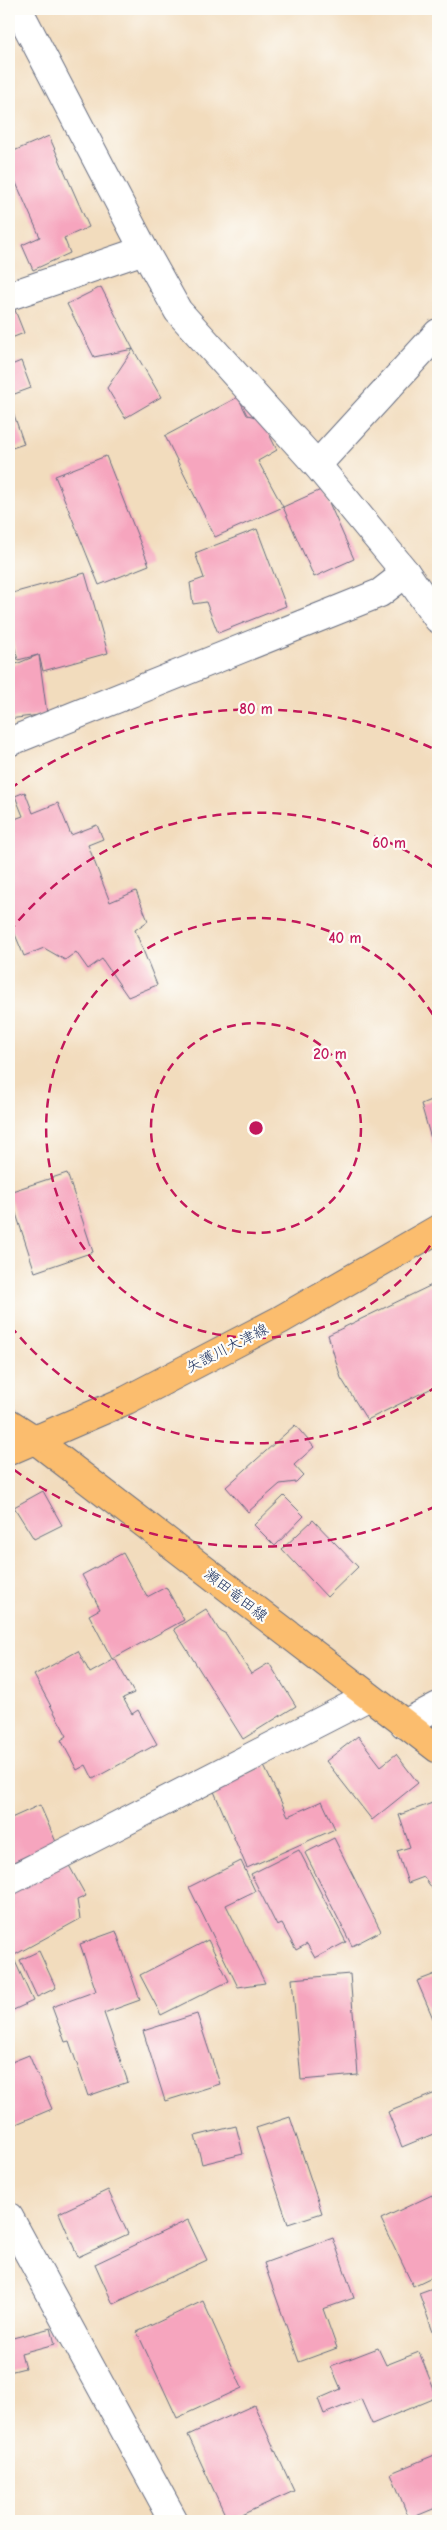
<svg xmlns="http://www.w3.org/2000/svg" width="447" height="2530" viewBox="0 0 447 2530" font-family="'Comic Neue','Klee One',sans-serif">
	<rect width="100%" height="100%" fill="#fdfcf7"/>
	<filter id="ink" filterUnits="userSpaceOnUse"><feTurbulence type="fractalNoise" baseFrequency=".02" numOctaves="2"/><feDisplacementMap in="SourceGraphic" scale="10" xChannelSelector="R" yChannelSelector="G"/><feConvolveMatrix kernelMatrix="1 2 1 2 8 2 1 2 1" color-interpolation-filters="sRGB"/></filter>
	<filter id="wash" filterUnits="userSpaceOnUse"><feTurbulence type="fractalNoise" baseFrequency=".0096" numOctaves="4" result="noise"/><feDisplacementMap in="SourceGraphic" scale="20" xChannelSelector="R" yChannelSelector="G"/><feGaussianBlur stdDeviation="1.12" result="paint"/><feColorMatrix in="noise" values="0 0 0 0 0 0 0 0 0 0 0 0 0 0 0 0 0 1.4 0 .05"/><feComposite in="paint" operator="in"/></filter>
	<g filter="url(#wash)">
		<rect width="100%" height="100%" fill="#f2dcbd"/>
		<g id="blocks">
			<!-- building -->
			<g fill="#f6a5be">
				<path d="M49 136 89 227 64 238 70 253 33 270 22 245 40 237 9 167V153Z"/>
				<path d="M101 287 133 349 94 357 67 304Z"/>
				<path d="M9 295 24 333 9 339Z"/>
				<path d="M133 349 161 397 125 418 107 388Z"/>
				<path d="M21 361 31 388 9 396V366Z"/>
				<path d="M238 397 247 415 261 418 277 450 258 461 283 507 215 537 165 436Z"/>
				<path d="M11 406 24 444 9 449V407Z"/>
				<path d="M106 456 149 565 99 585 55 476Z"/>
				<path d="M323 489 354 559 314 577 283 507Z"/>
				<path d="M257 529 286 606 218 633 206 602 193 604 190 583 204 578 195 553Z"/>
				<path d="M85 573 108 653 43 671 39 655 47 714 9 719V667L38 655 18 660 9 626V594Z"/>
				<path d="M25 792 33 813 58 803 71 835 97 825 103 839 88 845 110 902 136 891 148 921 135 930 157 985 128 997 102 959 88 969 76 952 65 960 44 948 24 956 14 932 9 934V821L23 816 15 796Z"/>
				<path d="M438 1097V1163L421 1104Z"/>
				<path d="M67 1173 93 1252 35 1272 9 1192Z"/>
				<path d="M438 1282V1385L367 1420 341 1378 328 1335Z"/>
				<path d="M295 1425 314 1447 294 1465 303 1475 296 1482 280 1484 248 1512 226 1487Z"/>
				<path d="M43 1491 62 1525 34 1539 14 1507Z"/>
				<path d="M284 1496 304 1516 275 1546 254 1525Z"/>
				<path d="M313 1520 358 1567 327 1597 282 1549Z"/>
				<path d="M123 1553 147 1597 166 1587 184 1620 112 1659 89 1615 100 1609 82 1575Z"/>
				<path d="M206 1609 219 1630 226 1634 251 1674 269 1663 296 1706 243 1739 174 1629Z"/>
				<path d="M78 1651 90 1673 115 1659 134 1693 123 1698 132 1714 138 1710 157 1744 93 1779 86 1765 77 1770 61 1740 67 1736 34 1675Z"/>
				<path d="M358 1736 381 1766 396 1754 418 1783 372 1820 326 1761Z"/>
				<path d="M264 1766 288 1816 322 1801 335 1829 247 1868 213 1789Z"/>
				<path d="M438 1801V1890L434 1891 424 1877 408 1883 397 1851 410 1847 399 1815Z"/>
				<path d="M40 1805 56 1842 9 1864V1819Z"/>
				<path d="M334 1838 381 1931 352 1946 305 1853Z"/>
				<path d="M299 1850 346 1942 315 1958 307 1944 296 1950 282 1924 277 1926 251 1874Z"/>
				<path d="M66 1860 86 1896 77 1900 80 1919 9 1958V1892Z"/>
				<path d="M241 1861 255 1891 226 1905 265 1983 238 1987 189 1887Z"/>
				<path d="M116 1931 140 2000 104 2013 128 2082 88 2096 69 2041 65 2042 52 2007 96 1991 80 1944Z"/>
				<path d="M208 1940 229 1981 161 2015 140 1975Z"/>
				<path d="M39 1951 56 1988 37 1997 20 1960Z"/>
				<path d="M14 1959 33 2001 9 2012V1961Z"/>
				<path d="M438 1973V2030L417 1981Z"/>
				<path d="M350 1974 358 2075 301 2080 292 1979Z"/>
				<path d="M197 2014 220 2084 165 2101 143 2031Z"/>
				<path d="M29 2055 52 2109 9 2127V2063Z"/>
				<path d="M438 2092V2132L402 2147 388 2112Z"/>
				<path d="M290 2117 322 2213 288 2224 256 2128Z"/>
				<path d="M236 2126 243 2154 202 2164 195 2136Z"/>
				<path d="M108 2190 128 2234 78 2257 59 2213Z"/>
				<path d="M432 2195 438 2209V2274L413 2286 381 2219Z"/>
				<path d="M188 2220 207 2260 113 2304 95 2264Z"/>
				<path d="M333 2238 354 2298 323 2309 337 2348 299 2362 264 2263Z"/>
				<path d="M438 2286V2346L419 2293Z"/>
				<path d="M203 2301 242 2388 177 2418 137 2332Z"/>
				<path d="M51 2328 55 2344 21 2353 25 2368 9 2372V2339Z"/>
				<path d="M378 2348 386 2365 419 2352 437 2397 372 2424 361 2399 324 2414 318 2399 341 2389 331 2366Z"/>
				<path d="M254 2405 294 2491 228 2521 188 2435Z"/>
				<path d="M437 2454 438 2507 409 2519 391 2473Z"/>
			</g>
		</g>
	</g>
	<g filter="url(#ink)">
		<use href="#blocks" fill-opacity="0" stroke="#666c7f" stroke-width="1"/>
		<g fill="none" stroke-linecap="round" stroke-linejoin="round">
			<!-- minor casing -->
			<g stroke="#666c7f" stroke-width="30">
				<g id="minor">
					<path d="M18 9 144 250 178 311 317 465 406 573 438 619"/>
					<path d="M9 296 144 250"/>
					<path d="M317 465 438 333"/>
					<path d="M9 742 380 593 406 573"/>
					<path d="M404 1724 438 1706"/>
					<path d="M9 1881 368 1697"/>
					<path d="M9 2217 174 2521"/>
				</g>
			</g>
			<!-- major casing -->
			<g stroke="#666c7f" stroke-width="30">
				<g id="major">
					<path d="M9 1423 34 1439 438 1749"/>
					<path d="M9 1451 127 1400 280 1320 438 1229"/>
				</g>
			</g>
			<!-- minor -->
			<use href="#minor" stroke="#fff" stroke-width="28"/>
			<!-- major -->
			<use href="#major" stroke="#fbbd6e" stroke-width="28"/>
		</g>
	</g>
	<!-- distance rings -->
	<g fill="none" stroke="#c2185b" stroke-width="2.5" stroke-dasharray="9 6">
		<circle cx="256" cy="1128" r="105"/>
		<path d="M438 1233A210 210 0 1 1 438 1023"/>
		<path d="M437 1386A315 315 0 0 1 9 1324M9 932A315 315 0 0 1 437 870"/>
		<path d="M436 1506A419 419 0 0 1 10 1467M10 789A419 419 0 0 1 436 750"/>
	</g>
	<g text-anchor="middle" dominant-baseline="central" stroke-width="4.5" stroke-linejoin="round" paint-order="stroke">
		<!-- street labels -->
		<g font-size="15" fill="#1b2f5e" stroke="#fdfcf7">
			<text transform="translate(227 1348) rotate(-27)">矢護川大津線</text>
			<text transform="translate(236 1595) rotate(38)">瀬田竜田線</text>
		</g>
	</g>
	<circle cx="256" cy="1128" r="8" fill="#c2185b" stroke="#fdfcf7" stroke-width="2.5"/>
	<g font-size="15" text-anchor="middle" font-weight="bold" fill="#c2185b" stroke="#fdfcf7" stroke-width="4.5" stroke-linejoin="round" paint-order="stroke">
		<text x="256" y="714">80 m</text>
		<text x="389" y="848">60 m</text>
		<text x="345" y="943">40 m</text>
		<text x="330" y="1059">20 m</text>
	</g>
	<!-- margin -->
	<rect width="447" height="2530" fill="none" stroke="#fdfcf7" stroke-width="30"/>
</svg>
